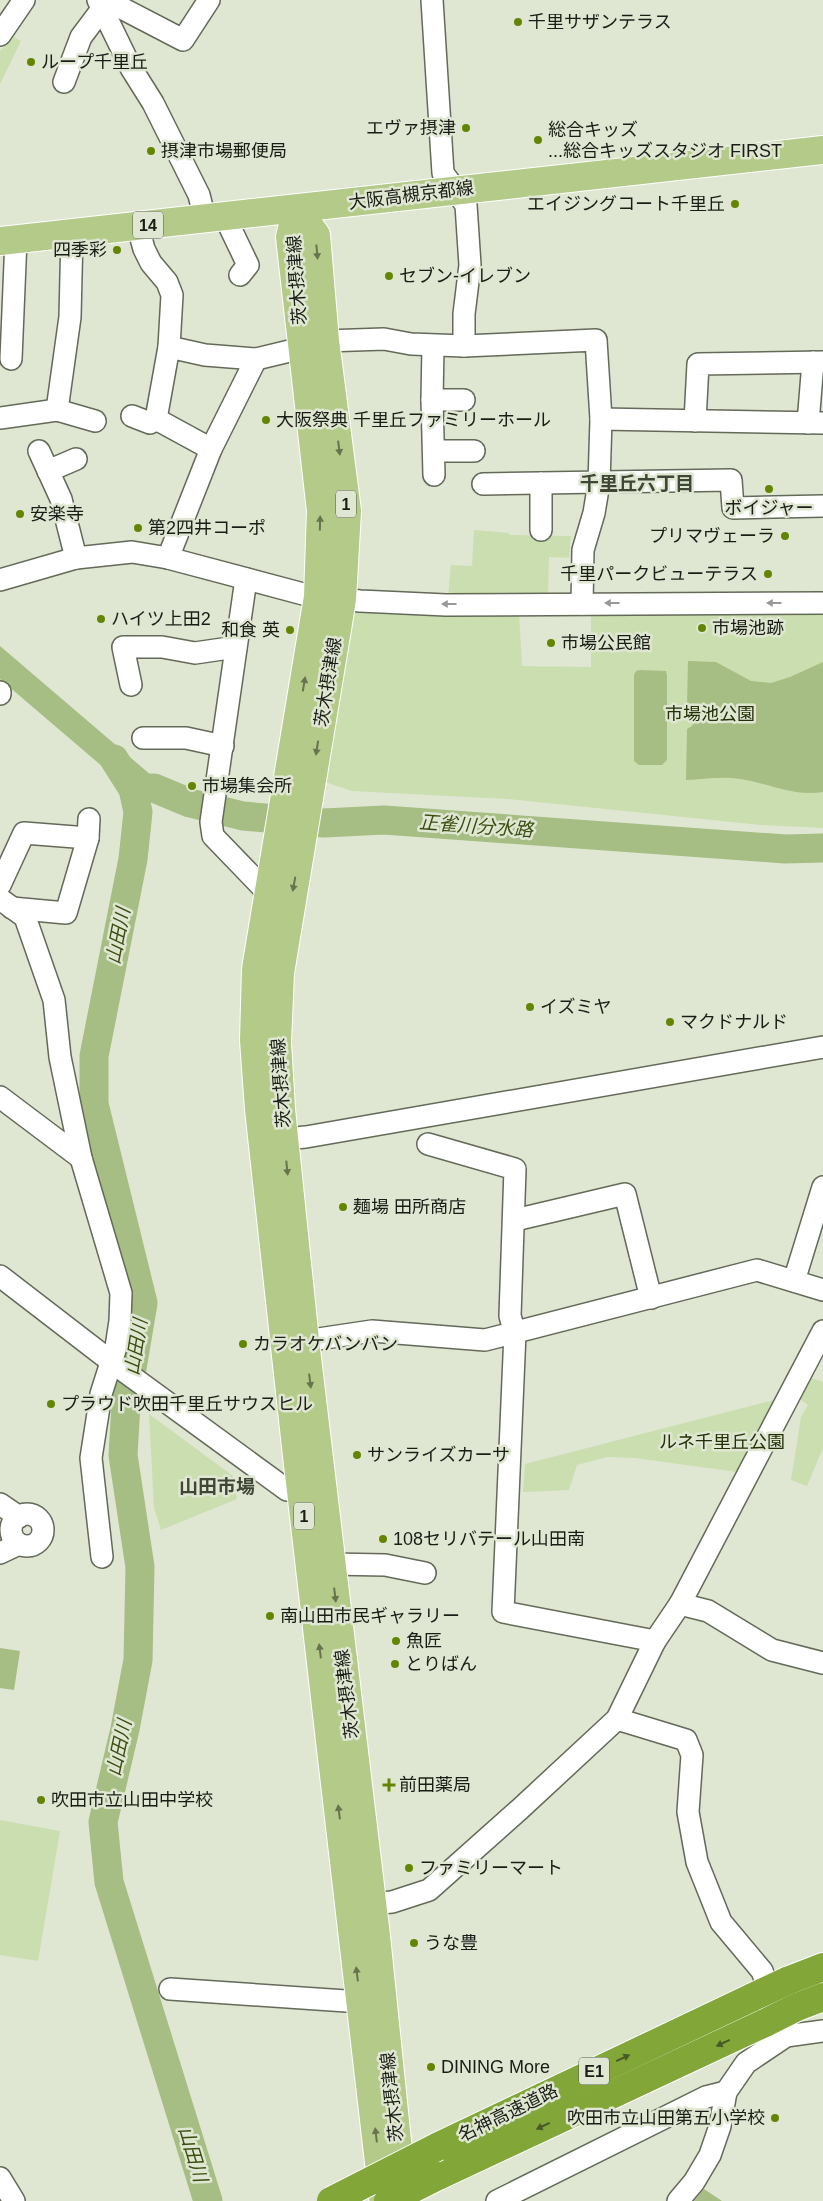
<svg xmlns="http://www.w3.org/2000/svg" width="823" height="2201" viewBox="0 0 823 2201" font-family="Helvetica,'Noto Sans JP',sans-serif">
	<rect width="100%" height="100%" fill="#dfe7d3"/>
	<!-- green -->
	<g fill="#cbdeaf">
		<path d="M14 37 21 41 0 84V51Z"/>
		<path d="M474 530 509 533V535L571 536 569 558 549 557 548 598 448 597 451 565 472 566Z"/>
		<path d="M823 608V828L761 825 507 799 352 791 325 782 355 610 519 612 522 666 591 667V609Z"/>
		<path d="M812 1378 823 1382V1448L807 1486 791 1480 801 1417 808 1405 800 1399Z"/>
		<path d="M778 1399 737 1472 635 1458 607 1457 577 1465 569 1490 523 1492 525 1464Z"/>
		<path d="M149 1414 233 1476 237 1499 161 1530 154 1508Z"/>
		<path d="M0 1820 60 1831 38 1961 0 1955Z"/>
	</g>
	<!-- water -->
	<g fill="#a6bd83">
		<path d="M0 646 152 776 151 790 121 793 103 767 0 679Z"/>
		<path d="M688 661 716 662 751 681 771 683 790 677 823 662V792C794 797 768 783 740 779 723 776 703 779 686 780L687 729 692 726 698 716 696 710 687 704Z"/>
		<path d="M640 670 666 671 667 676V760L662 765H639L634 761V675L636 671Z"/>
		<path d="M0 1648 20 1651 14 1690 0 1688Z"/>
		<path d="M704 2189 722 2201H694Z"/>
	</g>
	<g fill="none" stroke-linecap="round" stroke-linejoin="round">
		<!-- river -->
		<g stroke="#a6bd83" stroke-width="29">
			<path d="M114 759 133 789 138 812 133 859 94 1056V1104L143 1303 126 1404 123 1455 140 1567 138 1660 125 1729 103 1822 109 1882 208 2201"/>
			<path d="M133 789 154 788 190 803 243 816 324 823 384 820 785 849 823 848"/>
		</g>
		<!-- minor casing -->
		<g stroke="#626a58" stroke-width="24">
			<g id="minor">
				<path d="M98 0 131 68 153 103 199 195 205 219"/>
				<path d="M432 0 443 173 466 205 470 265 464 314V346"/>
				<path d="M0 35 24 0"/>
				<path d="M64 82 81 37 108 1 183 40 209 0"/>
				<path d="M225 217 248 265 240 275"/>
				<path d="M138 227 144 249 151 263 167 282 172 295 169 347 156 419"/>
				<path d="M325 341 384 339 411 344 464 346 596 340 601 419 599 483 594 513 583 550 582 604"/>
				<path d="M433 346 432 400 434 475"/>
				<path d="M169 347 205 355 256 359 302 348"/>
				<path d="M11 359 16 239"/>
				<path d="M432 400H464"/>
				<path d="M57 410 70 317 72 234"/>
				<path d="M132 416 150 423 156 419 211 449"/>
				<path d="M0 418 57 410 95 421"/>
				<path d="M601 419 823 423"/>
				<path d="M695 421 698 364 823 362"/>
				<path d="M808 423 813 362"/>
				<path d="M39 451 61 499 76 558"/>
				<path d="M434 451H474"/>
				<path d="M48 471 76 459"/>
				<path d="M483 484 731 480 733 508 823 506"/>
				<path d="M541 530V483"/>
				<path d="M168 558 211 449 256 359"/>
				<path d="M246 579 211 822 213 836 268 893"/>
				<path d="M0 580 76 558 132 552 168 558 307 595 360 601 446 605 823 603"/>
				<path d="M131 685 123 647H162L195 653 236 647"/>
				<path d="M0 692V694"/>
				<path d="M143 738H186L223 746"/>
				<path d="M0 885 24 833 88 838"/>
				<path d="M0 899 25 917 54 1000 60 1057 81 1158 121 1293 120 1321 116 1347 101 1394 91 1458 102 1557"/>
				<path d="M12 908 66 913 88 838 89 819"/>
				<path d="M0 1097 81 1158"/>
				<path d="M270 1140 306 1137 823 1047"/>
				<path d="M428 1144 515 1169 510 1316 515 1333 503 1612 655 1641"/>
				<path d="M515 1220 625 1194 651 1298"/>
				<path d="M0 1276 113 1363 287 1490 316 1489"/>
				<path d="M794 1281 823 1187"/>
				<path d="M305 1341 372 1331 485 1340 757 1270 823 1290"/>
				<path d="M0 1504 19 1517"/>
				<circle cx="27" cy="1530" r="16"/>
				<path d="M0 1553 19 1544"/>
				<path d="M331 1564 385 1565 425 1573"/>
				<path d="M680 1604 708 1611 772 1650 823 1663"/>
				<path d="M617 1719 686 1740 692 1755 688 1812 697 1862 721 1922 762 1971 786 2036"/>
				<path d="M358 1905 392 1902 429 1890 520 1809 617 1719 655 1641 680 1604 823 1331"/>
				<path d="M170 1989 361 2002"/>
				<path d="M0 2178 14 2201"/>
				<path d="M497 2201 706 2097 726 2092"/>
				<path d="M678 2201 694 2182 710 2155 720 2126 726 2092 746 2063 786 2036 823 2031"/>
			</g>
		</g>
		<!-- major casing -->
		<g stroke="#fff" stroke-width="30">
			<g id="major">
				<path d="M297 209 316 235 325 341 347 511 342 599 280 973 277 1042 281 1109 305 1341 376 1936 402 2190"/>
				<path d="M297 209 290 237 321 511 318 597 256 969 254 1040 259 1109 297 1456 383 2197"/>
				<path d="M0 241 823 150"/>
			</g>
		</g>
		<!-- highway casing -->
		<g stroke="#fff" stroke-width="30">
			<g id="highway">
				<path d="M787 1981 823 1967"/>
				<path d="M797 2007 823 1997"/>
				<path d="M437 2147 753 1997"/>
				<path d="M438 2176 767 2022"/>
			</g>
		</g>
		<!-- minor -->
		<use href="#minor" stroke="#fff" stroke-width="21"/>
		<!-- major -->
		<use href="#major" stroke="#b4ca88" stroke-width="28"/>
		<!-- highway -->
		<use href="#highway" stroke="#82a738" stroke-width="28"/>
		<!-- highway-bridge casing -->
		<g stroke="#fff" stroke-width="30" stroke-linecap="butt">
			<g id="highway-bridge">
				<path d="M753 1997 787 1981"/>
				<path d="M767 2022 797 2007"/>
				<path d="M331 2201 437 2147"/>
				<path d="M388 2201 438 2176"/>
			</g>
		</g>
		<!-- highway-bridge -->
		<use href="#highway-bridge" stroke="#82a738" stroke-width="28"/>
	</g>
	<!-- one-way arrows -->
	<defs><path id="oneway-solid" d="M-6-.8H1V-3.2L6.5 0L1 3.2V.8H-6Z" transform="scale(1.25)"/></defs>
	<g fill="#67744e">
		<use href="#oneway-solid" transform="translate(317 252) rotate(85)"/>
		<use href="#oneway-solid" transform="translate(339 448) rotate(83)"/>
		<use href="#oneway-solid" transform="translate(320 523) rotate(-89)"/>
		<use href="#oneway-solid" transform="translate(304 684) rotate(-81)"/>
		<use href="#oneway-solid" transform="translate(317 748) rotate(99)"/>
		<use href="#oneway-solid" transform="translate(294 884) rotate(100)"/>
		<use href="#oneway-solid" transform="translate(287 1168) rotate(84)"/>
		<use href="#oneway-solid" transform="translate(310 1381) rotate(83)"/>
		<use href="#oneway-solid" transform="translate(335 1595) rotate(83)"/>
		<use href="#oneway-solid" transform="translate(320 1651) rotate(-97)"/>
		<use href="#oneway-solid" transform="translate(339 1812) rotate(-97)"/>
		<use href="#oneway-solid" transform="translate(357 1974) rotate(-97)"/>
		<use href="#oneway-solid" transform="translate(376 2135) rotate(-97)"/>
	</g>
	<g fill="#989996">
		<use href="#oneway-solid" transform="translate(612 603) rotate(180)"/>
		<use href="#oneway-solid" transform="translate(774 603) rotate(180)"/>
		<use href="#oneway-solid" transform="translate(449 604) rotate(-180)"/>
	</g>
	<g fill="#495b25">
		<use href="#oneway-solid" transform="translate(723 2043) rotate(155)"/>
		<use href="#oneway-solid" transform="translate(623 2058) rotate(-25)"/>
		<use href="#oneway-solid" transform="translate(543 2126) rotate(155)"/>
	</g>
	<!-- markers -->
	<g fill="#638502" stroke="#dfe7d3" stroke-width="2">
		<circle cx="518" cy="22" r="5"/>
		<circle cx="31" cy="62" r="5"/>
		<circle cx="466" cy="128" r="5"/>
		<circle cx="538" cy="140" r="5"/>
		<circle cx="151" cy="151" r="5"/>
		<circle cx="735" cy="204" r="5"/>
		<circle cx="117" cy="250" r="5"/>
		<circle cx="389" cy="276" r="5"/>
		<circle cx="266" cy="420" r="5"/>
		<circle cx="769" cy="489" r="5"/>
		<circle cx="20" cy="514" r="5"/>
		<circle cx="138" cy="528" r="5"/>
		<circle cx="785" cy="536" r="5"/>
		<circle cx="768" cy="574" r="5"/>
		<circle cx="101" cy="619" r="5"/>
		<circle cx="702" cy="628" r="5"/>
		<circle cx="290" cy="630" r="5"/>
		<circle cx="551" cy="643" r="5"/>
		<circle cx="192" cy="786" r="5"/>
		<circle cx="530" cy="1007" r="5"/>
		<circle cx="670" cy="1022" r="5"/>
		<circle cx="343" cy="1207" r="5"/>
		<circle cx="243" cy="1344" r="5"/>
		<circle cx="51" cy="1404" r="5"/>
		<circle cx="357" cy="1455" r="5"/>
		<circle cx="383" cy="1539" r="5"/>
		<circle cx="270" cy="1616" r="5"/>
		<circle cx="396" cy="1641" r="5"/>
		<circle cx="395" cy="1664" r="5"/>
		<path d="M386.5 1777.5h5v5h5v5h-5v5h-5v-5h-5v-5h5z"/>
		<circle cx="41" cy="1800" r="5"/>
		<circle cx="409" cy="1868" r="5"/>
		<circle cx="414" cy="1943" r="5"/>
		<circle cx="431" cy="2067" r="5"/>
		<circle cx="775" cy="2118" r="5"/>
	</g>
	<g text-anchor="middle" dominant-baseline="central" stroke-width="5" stroke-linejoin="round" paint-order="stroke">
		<!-- shield labels -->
		<g fill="#dfe7d3" stroke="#555a4e" stroke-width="1">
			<rect x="133" y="211.5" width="30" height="27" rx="4"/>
			<rect x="336" y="490.5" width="20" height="27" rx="4"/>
			<rect x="294" y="1502.5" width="20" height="27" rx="4"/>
			<rect x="579" y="2057.5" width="30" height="27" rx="4"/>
		</g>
		<g font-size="16" font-weight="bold" fill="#1a1d15">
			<text x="148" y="225">14</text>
			<text x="346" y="504">1</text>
			<text x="304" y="1516">1</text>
			<text x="594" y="2071">E1</text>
		</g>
		<!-- poi labels -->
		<g font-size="18" fill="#1a1d15" stroke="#dfe7d3" text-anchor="start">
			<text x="528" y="22">千里サザンテラス</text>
			<text x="41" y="62">ループ千里丘</text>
			<text x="456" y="128" text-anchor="end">エヴァ摂津</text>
			<text x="548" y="130">総合キッズ<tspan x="548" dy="21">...総合キッズスタジオ FIRST</tspan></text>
			<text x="161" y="151">摂津市場郵便局</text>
			<text x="725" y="204" text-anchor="end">エイジングコート千里丘</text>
			<text x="107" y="250" text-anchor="end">四季彩</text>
			<text x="399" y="276">セブン-イレブン</text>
			<text x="276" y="420">大阪祭典 千里丘ファミリーホール</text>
			<text x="769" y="508" text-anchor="middle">ボイジャー</text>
			<text x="30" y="514">安楽寺</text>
			<text x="148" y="528">第2四井コーポ</text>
			<text x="775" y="536" text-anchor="end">プリマヴェーラ</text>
			<text x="758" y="574" text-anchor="end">千里パークビューテラス</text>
			<text x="111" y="619">ハイツ上田2</text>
			<text x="712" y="628">市場池跡</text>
			<text x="280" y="630" text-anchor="end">和食 英</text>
			<text x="561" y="643">市場公民館</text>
			<text x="202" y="786">市場集会所</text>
			<text x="540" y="1007">イズミヤ</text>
			<text x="680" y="1022">マクドナルド</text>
			<text x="353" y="1207">麺場 田所商店</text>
			<text x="253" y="1344">カラオケバンバン</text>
			<text x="61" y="1404">プラウド吹田千里丘サウスヒル</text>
			<text x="367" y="1455">サンライズカーサ</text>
			<text x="393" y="1539">108セリバテール山田南</text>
			<text x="280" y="1616">南山田市民ギャラリー</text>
			<text x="406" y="1641">魚匠</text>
			<text x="405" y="1664">とりばん</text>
			<text x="399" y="1785">前田薬局</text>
			<text x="51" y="1800">吹田市立山田中学校</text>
			<text x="419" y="1868">ファミリーマート</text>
			<text x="424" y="1943">うな豊</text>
			<text x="441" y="2067">DINING More</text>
			<text x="765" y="2118" text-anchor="end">吹田市立山田第五小学校</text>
		</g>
		<!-- street labels -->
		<g font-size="18" fill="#1a1d15" stroke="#dfe7d3">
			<text transform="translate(411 195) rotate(-7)">大阪高槻京都線</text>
			<text transform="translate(297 280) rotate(-94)">茨木摂津線</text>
			<text transform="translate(328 682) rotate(-81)">茨木摂津線</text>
			<text transform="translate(281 1083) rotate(-94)">茨木摂津線</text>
			<text transform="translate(347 1694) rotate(-97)">茨木摂津線</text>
			<text transform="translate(392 2097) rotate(-96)">茨木摂津線</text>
			<text transform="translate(508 2113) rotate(-26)">名神高速道路</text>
		</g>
		<!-- park labels -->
		<g font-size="18" fill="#233005" stroke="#dfe7d3">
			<text x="710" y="714">市場池公園</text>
			<text x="722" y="1442">ルネ千里丘公園</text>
		</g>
		<!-- neighbourhood labels -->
		<g font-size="19" font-weight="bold" fill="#3f4635" stroke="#dfe7d3">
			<text x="637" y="483">千里丘六丁目</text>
			<text x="217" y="1486">山田市場</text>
		</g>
		<!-- water labels -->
		<g font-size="19" font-style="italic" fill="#3a4e0f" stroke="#dfe7d3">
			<text transform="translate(476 826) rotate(4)">正雀川分水路</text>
			<text transform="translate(118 936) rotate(-79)">山田川</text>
			<text transform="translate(136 1347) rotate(-81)">山田川</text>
			<text transform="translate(119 1748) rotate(-78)">山田川</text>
			<text transform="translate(193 2154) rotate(73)">山田川</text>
		</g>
	</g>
</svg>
